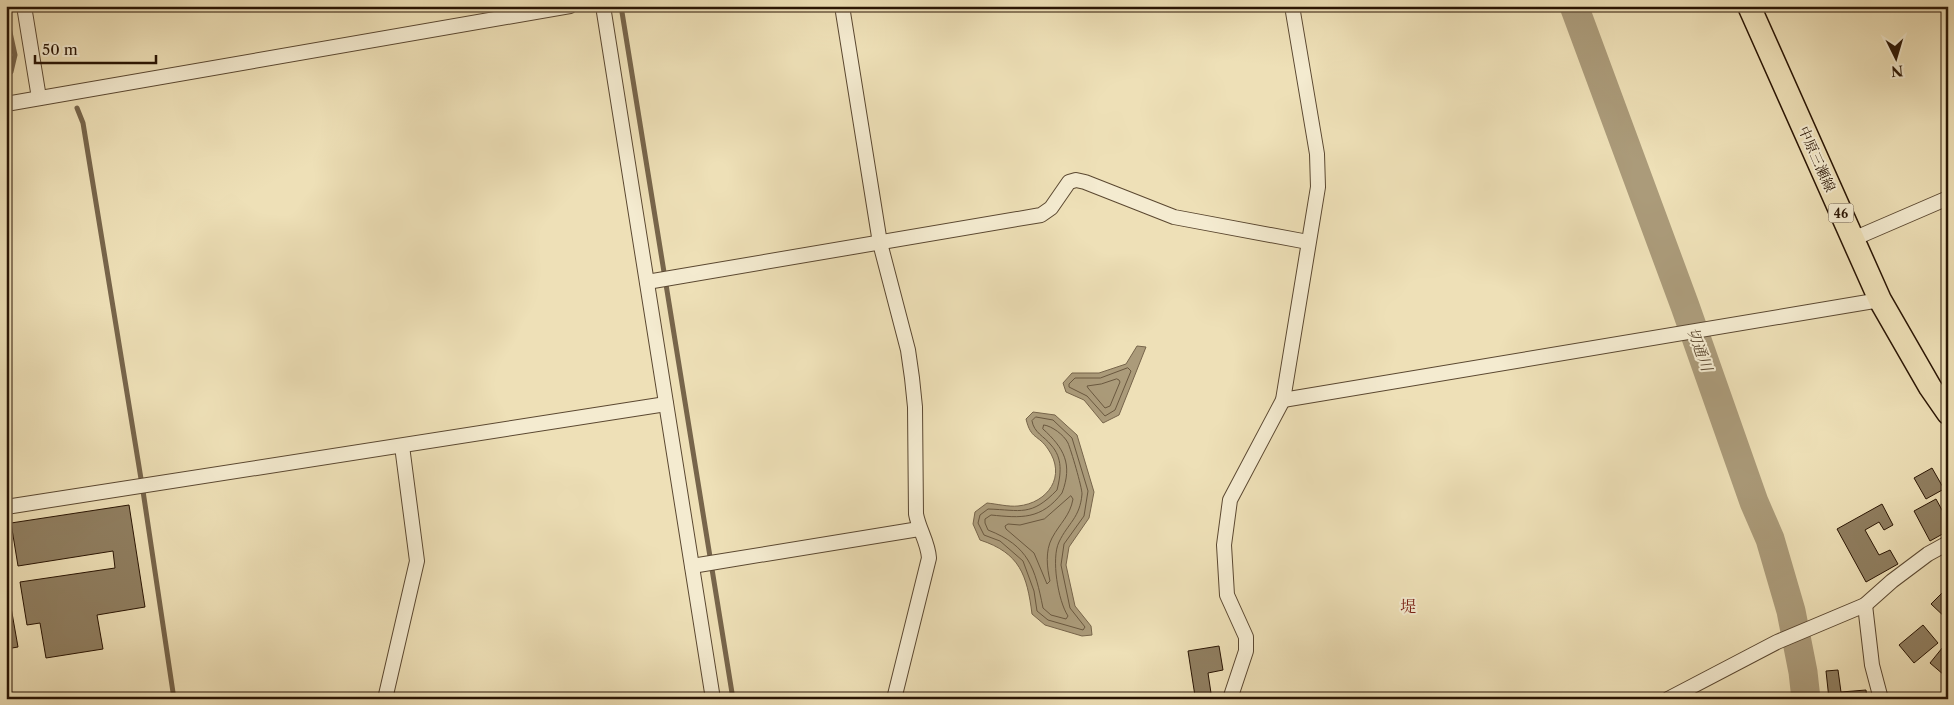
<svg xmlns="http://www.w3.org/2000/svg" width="1954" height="705" viewBox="0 0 1954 705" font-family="'Libre Caslon Text','Noto Serif JP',serif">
	<rect width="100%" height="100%" fill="#eee0b7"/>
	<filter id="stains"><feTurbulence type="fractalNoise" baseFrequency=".004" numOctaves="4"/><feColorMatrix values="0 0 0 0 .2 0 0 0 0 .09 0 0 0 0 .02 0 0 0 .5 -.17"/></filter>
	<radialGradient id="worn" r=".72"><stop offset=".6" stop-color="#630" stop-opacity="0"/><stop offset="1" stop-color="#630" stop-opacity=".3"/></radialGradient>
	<!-- water -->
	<g fill="#ab9b7a" stroke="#77654b">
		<path d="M1137 346 1146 347 1119 415 1103 423 1084 400 1066 392 1063 383 1072 373H1099L1126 364Z"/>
		<path d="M1033 412 1055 415 1077 435 1094 492 1089 518 1069 547 1066 565 1075 606 1091 626 1092 635 1082 636 1045 625 1032 614C1027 575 1020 553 980 540L973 524 975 512 987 503C997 504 1009 507 1018 506 1048 503 1067 476 1048 449 1038 434 1031 440 1026 419Z"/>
	</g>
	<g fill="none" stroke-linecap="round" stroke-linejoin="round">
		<!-- shore -->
		<g stroke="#6a583f" stroke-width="1">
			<path d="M1128 368 1131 371 1115 410 1105 416 1087 396 1069 387V384L1075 378H1100Z"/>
			<path d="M1117 379 1119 380 1120 382 1110 406 1105 408 1088 388 1087 386 1101 384Z"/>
			<path d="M1036 417 1053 420 1072 438 1088 491 1084 516 1064 544 1061 565 1070 608 1085 627 1083 630 1048 620 1037 611 1034 591 1023 561 1000 541 984 535 978 523 980 515 988 509C1021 510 1031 517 1057 490 1061 474 1063 458 1051 445 1044 436 1034 433 1032 421Z"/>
			<path d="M1044 425C1052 426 1064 435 1068 443 1071 450 1082 487 1082 494 1080 518 1068 523 1059 542 1051 558 1058 601 1068 616L1066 619 1051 615 1043 608C1035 568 1029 546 988 530L985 523V519L991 515C1021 518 1041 520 1062 493 1073 464 1064 448 1043 429Z"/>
			<path d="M1071 496 1073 499C1070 516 1060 523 1052 538 1045 551 1047 568 1050 581L1047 584 1034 553 1006 529 1005 526 1008 524 1020 525 1044 519Z"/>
		</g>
		<!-- stream -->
		<g stroke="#77654b" stroke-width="5">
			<path d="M621 6 733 699"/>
			<path d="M6 14 15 55 11 72"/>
			<path d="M77 108 83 123 143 491 174 699"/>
		</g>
		<!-- river -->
		<path stroke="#ab9b7a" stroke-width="29" d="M1574 6 1685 306 1754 502 1770 539 1791 611 1803 672 1806 699"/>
	</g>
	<!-- building -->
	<g fill="#907f61" stroke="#2a1504">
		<path d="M1932 468 1944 489 1926 499 1914 478Z"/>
		<path d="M1936 499 1948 521V531L1930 541 1914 511Z"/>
		<path d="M1882 504 1893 525 1884 530 1879 522 1865 530 1879 555 1890 550 1898 564 1866 582 1837 529Z"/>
		<path d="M129 505 145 607 97 615 103 649 46 658 40 623 27 625 20 582 115 568 113 551 18 566 11 523Z"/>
		<path d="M6 579 18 647 6 649Z"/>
		<path d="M1948 587V620L1931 604Z"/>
		<path d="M1923 625 1938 643 1914 663 1899 645Z"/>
		<path d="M1947 642 1948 670 1944 675 1930 663Z"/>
		<path d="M1219 646 1223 670 1208 673 1211 693 1195 696 1188 651Z"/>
		<path d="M1838 670 1841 692 1866 690 1867 699H1829L1826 671Z"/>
	</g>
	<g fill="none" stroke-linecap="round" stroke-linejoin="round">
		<!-- minor casing -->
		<g stroke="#5b4831" stroke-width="16">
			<g id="minor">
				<path d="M24 6 39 98"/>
				<path d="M603 6 713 699"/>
				<path d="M842 6 880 243 908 350 912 378 915 407 916 514C919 530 928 542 929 558L894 699"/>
				<path d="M6 104 570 6"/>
				<path d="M1853 239 1948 198"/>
				<path d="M647 282 1041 215 1051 208 1069 182 1076 180 1085 182 1174 217 1308 242"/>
				<path d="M1283 400 1880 300"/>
				<path d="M6 507 666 404"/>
				<path d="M692 566 919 529"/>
				<path d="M1865 605 1872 665 1881 699"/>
				<path d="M385 699 417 561 402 446"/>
				<path d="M1230 699 1246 651V637L1227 595 1224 545 1230 500 1283 400 1318 187 1317 154 1292 6"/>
				<path d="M1668 699 1777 642 1865 605 1892 581 1928 554 1948 543"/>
			</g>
		</g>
		<!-- primary casing -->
		<g stroke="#2a1504" stroke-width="25">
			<path id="primary" d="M1749 6 1880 300 1930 387 1948 413"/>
		</g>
		<!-- minor -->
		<use href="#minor" stroke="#f4ebd0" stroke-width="14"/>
		<!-- primary -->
		<use href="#primary" stroke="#eee0b7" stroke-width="22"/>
	</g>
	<g text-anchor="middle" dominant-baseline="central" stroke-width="4" stroke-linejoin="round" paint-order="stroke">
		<!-- shield labels -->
		<rect fill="#f4ebd0" stroke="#675541" stroke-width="1" x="1828.5" y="203.5" width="25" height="19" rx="4"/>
		<g font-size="12" font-weight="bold" fill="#2a1504">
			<text x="1841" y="213">46</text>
		</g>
		<!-- street labels -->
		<g font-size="14" fill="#2a1504" stroke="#f4ebd0">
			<text transform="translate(1817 159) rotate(66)">中原三瀬線</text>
		</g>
		<!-- water labels -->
		<g font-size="15" font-style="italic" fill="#5e4b33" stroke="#f4ebd0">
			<text transform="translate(1700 349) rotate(70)">切通川</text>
		</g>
		<!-- quarter labels -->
		<g font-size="16" fill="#7a1f14" stroke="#f4ebd0">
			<text x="1408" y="606">堤</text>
		</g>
	</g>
	<!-- margin -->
	<rect width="1954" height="705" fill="none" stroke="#eee0b7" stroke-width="25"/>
	<rect x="8" y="8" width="1939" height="690" fill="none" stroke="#2a1504" stroke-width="2.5"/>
	<rect x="12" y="12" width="1929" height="680" fill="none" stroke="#2a1504"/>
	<!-- north arrow -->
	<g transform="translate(1896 58) rotate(175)" stroke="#f4ebd0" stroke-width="4" paint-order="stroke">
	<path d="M0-4L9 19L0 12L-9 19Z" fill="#2a1504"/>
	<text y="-8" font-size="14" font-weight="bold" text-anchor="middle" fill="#2a1504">N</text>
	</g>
	<!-- scale -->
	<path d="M35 55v8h121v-8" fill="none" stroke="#2a1504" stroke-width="2.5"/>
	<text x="42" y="55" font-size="15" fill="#2a1504" stroke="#f4ebd0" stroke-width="4" paint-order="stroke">50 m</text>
	<rect width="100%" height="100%" filter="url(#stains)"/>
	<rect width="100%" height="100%" fill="url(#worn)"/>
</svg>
